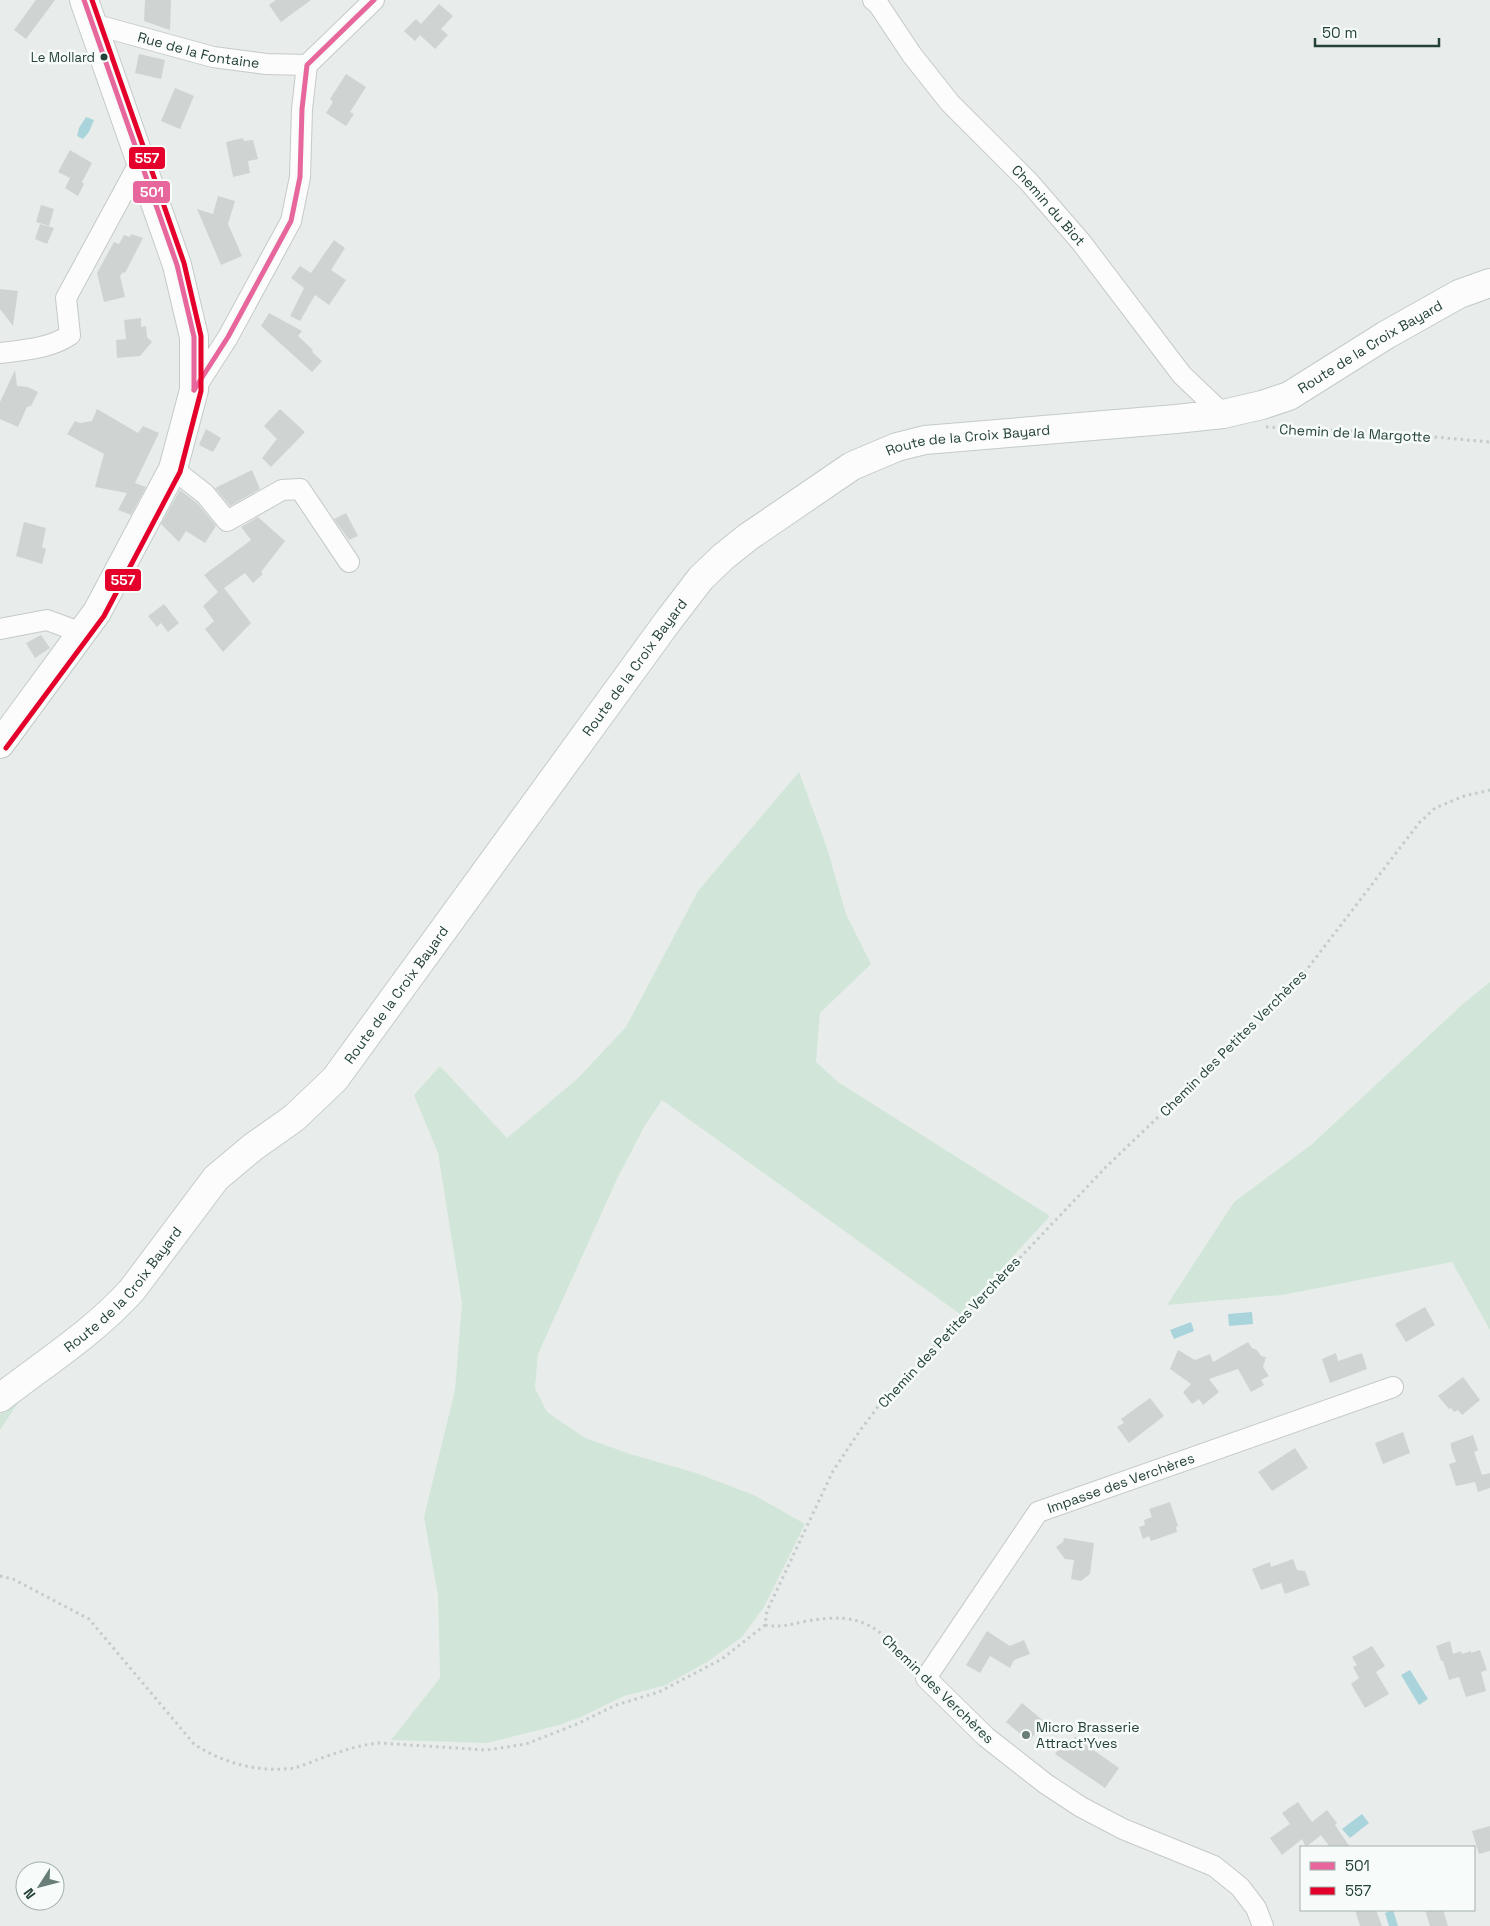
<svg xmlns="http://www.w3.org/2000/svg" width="1490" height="1926" viewBox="0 0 1490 1926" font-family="'Space Grotesk',sans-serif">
	<rect width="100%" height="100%" fill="#e8edeb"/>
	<!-- green -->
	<g fill="#d1e6d8">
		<path d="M799 772 827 848 846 914 871 964 820 1013 816 1062 838 1082 1050 1216 960 1314 662 1100 644 1127 617 1179 538 1354 535 1388 547 1412 585 1438 630 1454 696 1473 754 1495 805 1524 764 1607 742 1637 707 1662 666 1685 624 1696 581 1717 559 1725 487 1743 391 1740 440 1678 438 1595 424 1517 455 1390 462 1303 438 1153 414 1095 440 1066 507 1138 577 1079 626 1027 698 891Z"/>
		<path d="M1490 982V1330L1452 1262 1282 1295 1167 1305 1234 1202 1311 1145 1464 1003Z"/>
		<path d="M20 1400 0 1430V1414Z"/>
	</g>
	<!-- water -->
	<g fill="#a9d4db">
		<path d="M86 117 94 120 89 132 83 139 77 136 79 128Z"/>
		<path d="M1252 1312 1253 1324 1229 1326 1228 1314Z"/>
		<path d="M1191 1322 1194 1331 1174 1339 1170 1330Z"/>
		<path d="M1410 1670 1428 1699 1419 1705 1401 1675Z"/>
		<path d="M1362 1814 1369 1823 1350 1838 1342 1829Z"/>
		<path d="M1393 1910 1398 1926H1389L1385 1913Z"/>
	</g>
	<!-- building -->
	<g fill="#cfd4d2">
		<path d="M36 0H55L26 39 14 30Z"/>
		<path d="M145 0H171L170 30 144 21Z"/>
		<path d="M276 0H311L281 22 269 5Z"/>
		<path d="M439 4 453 16 441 29 448 35 435 49 420 35 415 41 404 31 416 19 421 24Z"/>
		<path d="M139 54 165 60 161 79 135 73Z"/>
		<path d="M346 74 366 87 350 112 354 114 346 126 326 113 333 102 330 99Z"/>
		<path d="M175 88 194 96 180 129 161 121Z"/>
		<path d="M243 138 244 141 253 140 258 159 248 161 250 173 233 177 226 142Z"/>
		<path d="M70 150 92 163 82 182 84 184 78 196 65 188 70 178 58 172Z"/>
		<path d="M218 196 235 201 228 224 242 256 221 265 197 209 213 214Z"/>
		<path d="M41 205 54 209 49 226 36 222Z"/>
		<path d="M40 224 54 228 47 244 35 239Z"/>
		<path d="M131 234 143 238 125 273 123 272 120 276 125 297 104 302 97 273 114 242 119 244 124 235 130 237Z"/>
		<path d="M334 240 345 248 331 270 346 280 329 305 315 295 300 321 290 316 304 288 291 278 300 266 311 273Z"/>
		<path d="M0 289 18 291 13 326 0 309Z"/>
		<path d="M269 313 302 331 298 336 313 350 312 352 322 361 312 372 261 326Z"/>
		<path d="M141 318V327L146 326 147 337 152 342 140 356 117 358 116 340 126 339 124 320Z"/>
		<path d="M15 370 17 386 28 387 38 392 31 406 27 407 18 427 0 419V402Z"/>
		<path d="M97 409 138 433 143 426 159 433 135 483 146 487 131 515 118 510 127 493 95 487 104 454 67 434 75 421 80 423 92 421Z"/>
		<path d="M280 409 305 432 271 467 262 458 277 439 264 426Z"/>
		<path d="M206 429 221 438 213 452 199 445Z"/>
		<path d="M252 470 260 489 230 506 215 488Z"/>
		<path d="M180 490 197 503 216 526 205 543 186 531 179 542 161 524Z"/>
		<path d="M346 513 358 536 349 540 334 519Z"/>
		<path d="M258 517 285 541 261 572 263 574 253 583 245 573 224 588 251 623 223 652 205 629 214 621 203 606 218 592 204 575 251 540 241 527Z"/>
		<path d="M24 522 46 528 42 547 46 549 42 564 16 556Z"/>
		<path d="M164 604 179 623 168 632 161 623 157 627 148 616Z"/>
		<path d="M41 635 50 648 35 658 26 643Z"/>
		<path d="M1425 1307 1435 1325 1406 1342 1395 1324Z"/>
		<path d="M1248 1342 1252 1348 1257 1350 1261 1356 1266 1357 1263 1367 1269 1376 1261 1380 1264 1385 1251 1392 1238 1369 1209 1379 1219 1392 1203 1405 1199 1399 1192 1404 1183 1392 1191 1384 1170 1369 1178 1350 1195 1360 1210 1354 1213 1362Z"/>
		<path d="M1336 1353 1338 1361 1362 1353 1367 1369 1330 1383 1322 1359Z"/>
		<path d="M1463 1377 1480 1400 1462 1415 1458 1410 1454 1412 1451 1408 1449 1409 1438 1396Z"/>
		<path d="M1150 1398 1164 1416 1129 1443 1117 1427 1124 1423 1121 1419Z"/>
		<path d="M1403 1432 1410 1453 1383 1464 1375 1443Z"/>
		<path d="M1473 1435 1478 1450 1474 1452 1482 1475 1490 1473V1488L1478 1492 1475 1482 1456 1486 1449 1464 1456 1462 1451 1448V1443Z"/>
		<path d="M1295 1448 1308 1468 1272 1491 1258 1472Z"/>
		<path d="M1170 1502 1178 1526 1176 1527 1177 1532 1151 1541 1149 1536 1143 1539 1139 1527 1145 1525 1144 1520 1152 1517 1149 1509Z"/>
		<path d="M1064 1538 1094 1543 1090 1574 1081 1581 1071 1579 1074 1560 1065 1559 1056 1547 1063 1542Z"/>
		<path d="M1293 1559 1297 1570 1305 1571 1310 1585 1285 1594 1281 1583 1261 1590 1252 1569 1270 1562 1271 1567Z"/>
		<path d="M987 1631 1010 1646 1024 1640 1030 1654 1014 1660 1010 1668 990 1656 980 1673 966 1665Z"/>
		<path d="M1450 1641 1453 1654 1461 1651 1462 1654 1471 1651V1653L1480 1650 1487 1670 1481 1672 1486 1691 1466 1697 1459 1677 1449 1680 1443 1661H1441L1436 1646Z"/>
		<path d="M1372 1646 1385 1666 1376 1672 1389 1694 1365 1708 1351 1684 1359 1678 1353 1667 1357 1665 1352 1657Z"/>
		<path d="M1022 1703 1045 1722 1029 1741 1006 1722Z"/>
		<path d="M1075 1737 1119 1768 1105 1788 1055 1754 1064 1740 1071 1744Z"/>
		<path d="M1298 1802 1312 1822 1327 1810 1337 1823 1335 1825 1350 1847H1330L1321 1835 1306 1847 1302 1839 1282 1855 1270 1838 1290 1824 1282 1813Z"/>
		<path d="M1490 1826V1851L1479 1854 1472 1831Z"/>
		<path d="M1355 1910H1376L1382 1926H1360Z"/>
		<path d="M1425 1910H1443L1448 1926H1430Z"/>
	</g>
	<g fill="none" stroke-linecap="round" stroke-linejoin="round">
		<!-- street casing -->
		<g stroke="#c5cac8" stroke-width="22">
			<g id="street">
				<path id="s1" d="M873 0 878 4 912 55 950 103 1029 182 1081 242 1182 375 1223 414"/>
				<path id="s2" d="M93 24 213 57 266 64 307 65"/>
				<path d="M0 353C24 350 49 349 70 335L66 298 141 160"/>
				<path d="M194 390 228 337 291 221 300 177 302 109 307 65 374 0"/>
				<path d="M173 469 205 494 227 521 282 490 300 489 349 562"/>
				<path d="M0 629 47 620 82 633"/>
				<path id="s3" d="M1263 1926 1256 1908 1240 1887 1214 1866 1123 1829 1081 1807 1046 1784 986 1737 926 1678 1038 1512 1393 1387"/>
			</g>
		</g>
		<!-- secondary casing -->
		<g stroke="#c3cbc8" stroke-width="30">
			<g id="secondary">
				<path d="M0 744 97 612 173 469 194 390V337L177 265 84 0"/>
				<path id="s4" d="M0 1398C45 1363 93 1333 132 1290L216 1178 253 1147 294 1118 335 1079 668 621 701 578 723 557 748 537 852 466 897 447 925 440 1176 419 1223 414 1262 405 1289 396 1386 335 1459 294 1490 283"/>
			</g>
		</g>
		<!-- path -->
		<g stroke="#c3ccca" stroke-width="3" stroke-dasharray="2.5 4" stroke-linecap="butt">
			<path d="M1266 427 1391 433 1490 442"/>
			<path d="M0 1576 13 1579 89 1619 194 1744C222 1763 260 1773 294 1768 302 1766 311 1762 319 1759 339 1752 358 1745 379 1743L487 1750 526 1744 577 1724 616 1705 659 1692 722 1659 765 1625 767 1611 833 1471 859 1432 888 1393 978 1302 1106 1167 1228 1050 1308 968 1419 823 1435 808 1464 796 1490 790"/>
			<path d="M765 1625C780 1628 792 1624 807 1621 863 1611 878 1627 915 1666"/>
		</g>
		<!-- street -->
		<use href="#street" stroke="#fcfcfc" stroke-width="20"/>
		<!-- secondary -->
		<use href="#secondary" stroke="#fcfcfc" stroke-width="28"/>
		<!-- bus-1 casing -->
		<g stroke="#f7fbf9" stroke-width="9">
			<g id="bus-1">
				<path d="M84 0 177 265 194 337V390"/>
				<path d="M194 390 228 337 291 221 300 177 302 109 307 65 374 0"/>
			</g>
		</g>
		<!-- bus-2 casing -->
		<g stroke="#f7fbf9" stroke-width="9">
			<path id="bus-2" d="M6 748 104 616 180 472 201 391V336L184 263 92 0"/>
		</g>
		<!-- bus-1 -->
		<use href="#bus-1" stroke="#e7679c" stroke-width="5"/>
		<!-- bus-2 -->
		<use href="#bus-2" stroke="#e4002b" stroke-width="5"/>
	</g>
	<!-- markers -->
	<circle fill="#24423a" stroke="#f7fbf9" stroke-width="2" cx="104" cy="57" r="4.5"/>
	<circle fill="#697e78" stroke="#f7fbf9" stroke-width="2" cx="1026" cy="1735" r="5"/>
	<g text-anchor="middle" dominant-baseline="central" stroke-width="5" stroke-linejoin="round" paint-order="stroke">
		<!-- bus labels -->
		<g font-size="13" fill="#24423a" stroke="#f7fbf9" text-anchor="end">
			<text x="95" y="57">Le Mollard</text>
		</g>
		<!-- street labels -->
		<g font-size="14" fill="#24423a" stroke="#f7fbf9">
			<text stroke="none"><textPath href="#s2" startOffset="109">Rue de la Fontaine</textPath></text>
			<text stroke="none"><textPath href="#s1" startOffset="271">Chemin du Biot</textPath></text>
			<text stroke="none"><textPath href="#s4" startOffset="1815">Route de la Croix Bayard</textPath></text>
			<text transform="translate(1355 433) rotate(3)">Chemin de la Margotte</text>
			<text stroke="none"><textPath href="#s4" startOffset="1395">Route de la Croix Bayard</textPath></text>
			<text stroke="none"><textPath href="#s4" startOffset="975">Route de la Croix Bayard</textPath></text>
			<text stroke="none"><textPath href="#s4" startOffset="570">Route de la Croix Bayard</textPath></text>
			<text transform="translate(1233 1043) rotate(-45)">Chemin des Petites Verchères</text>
			<text stroke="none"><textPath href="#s4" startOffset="165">Route de la Croix Bayard</textPath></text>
			<text transform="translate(949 1332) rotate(-47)">Chemin des Petites Verchères</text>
			<text stroke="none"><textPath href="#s3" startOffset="715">Impasse des Verchères</textPath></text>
			<text transform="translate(938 1689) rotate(44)">Chemin des Verchères</text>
		</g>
		<!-- poi labels -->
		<g font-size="14" fill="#24423a" stroke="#f7fbf9" text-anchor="start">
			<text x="1036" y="1727">Micro Brasserie<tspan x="1036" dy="16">Attract'Yves</tspan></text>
		</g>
	</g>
	<g stroke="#f7fbf9" stroke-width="2">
		<rect x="128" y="146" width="38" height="24" rx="5" fill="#e4002b"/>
		<rect x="132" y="180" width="39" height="24" rx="5" fill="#e7679c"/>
		<rect x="104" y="568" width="38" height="24" rx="5" fill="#e4002b"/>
	</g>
	<g font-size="14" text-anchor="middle" font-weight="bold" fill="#fff">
		<text x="147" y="163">557</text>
		<text x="152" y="197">501</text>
		<text x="123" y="585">557</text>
	</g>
	<!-- legend -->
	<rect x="1300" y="1846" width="175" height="65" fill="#f7fbf9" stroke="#a3b1ad"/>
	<rect x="1310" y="1862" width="25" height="8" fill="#e7679c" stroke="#a3b1ad"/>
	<text x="1345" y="1871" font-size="15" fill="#24423a">501</text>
	<rect x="1310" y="1887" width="25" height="8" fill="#e4002b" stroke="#a3b1ad"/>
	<text x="1345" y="1896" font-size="15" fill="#24423a">557</text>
	<!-- north arrow -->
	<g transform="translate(40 1886) rotate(234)"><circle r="24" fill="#f7fbf9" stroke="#a3b1ad"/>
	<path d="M0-4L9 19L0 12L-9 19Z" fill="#697e78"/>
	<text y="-8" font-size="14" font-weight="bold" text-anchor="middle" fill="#24423a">N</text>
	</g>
	<!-- scale -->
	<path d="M1315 38v8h124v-8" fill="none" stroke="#24423a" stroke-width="2.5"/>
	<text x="1322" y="38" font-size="15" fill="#24423a" stroke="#f7fbf9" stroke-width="4" paint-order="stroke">50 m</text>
</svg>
